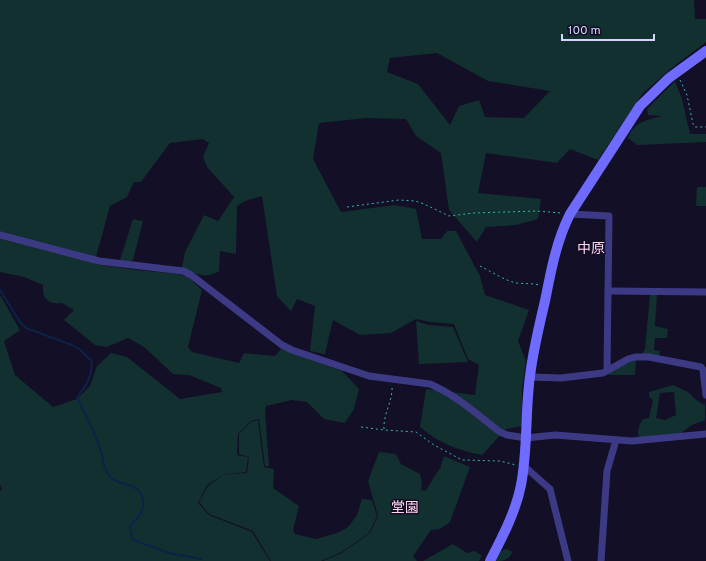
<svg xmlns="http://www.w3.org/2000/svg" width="706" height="561" viewBox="0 0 706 561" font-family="Overpass,'Noto Sans JP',sans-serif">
	<rect width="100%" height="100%" fill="#130f26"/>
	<!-- green -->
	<g fill="#12302f" fill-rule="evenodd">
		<path d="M0 0H694L695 19H706V42L673 67 643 93 598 160 570 149 557 163 486 153 478 193 541 199 538 219 516 225 486 227 477 242 449 210 441 153 416 136 406 119 366 118 319 123 313 159 341 212 395 205 416 209 422 239H441L447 231H456L480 276 485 295 529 310 518 341 526 361 522 389V426L506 429 482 455C459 451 437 442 420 427L426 389 475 395 479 365 468 359 454 324 430 322 416 319 391 333 360 335 333 320 325 354 310 351 315 306 297 299 291 311 277 296 262 196 245 201 237 206 236 254 220 251 219 271C206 279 196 274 182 268L185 252 204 215 218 221 234 197 207 167 203 157 209 143 203 139 170 143 141 182H134L127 197 110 206 94 264 136 270 178 274 189 278 202 290 188 347 192 352 239 363 244 353 275 356 281 349 342 371 359 389 354 409 345 423 324 419 307 402 292 400 266 406 265 412 269 466H265L259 419 251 421 238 434 237 455 248 457 246 472 223 475 207 485 198 503 209 515 252 532 270 561H0V491L2 490 0 484V295L20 330 4 341 15 375 53 407 77 399 90 386 97 366 111 353 127 357 180 399 222 392 221 388 189 375 173 374 144 347 128 338 107 347 95 345 64 320 74 310 62 303C48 305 42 299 43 285L24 277 0 272ZM437 53 488 81 550 91 524 118 485 117 479 100 459 106 450 125 418 84 387 72 390 58Z"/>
		<path d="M675 81 682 99 690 134H706V142L637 145 628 138C634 122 646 120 662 116L648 115 647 109Z"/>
		<path d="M697 187H706V206H696Z"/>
		<path d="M133 219 143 221 133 260 128 262 120 260Z"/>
		<path d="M650 295H657L655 326 668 329 667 338H655L654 350 660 351 659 356 642 354 645 349Z"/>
		<path d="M416 321 429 325 453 327 468 362 419 364Z"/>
		<path d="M636 360 635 375H609V372L628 361Z"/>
		<path d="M673 385 688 392 696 400 705 405V420L692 425 681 433 639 438C637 432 639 424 643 419L649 418 653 400 649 397V392ZM674 392 676 415 665 420 656 418 660 393Z"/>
		<path d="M258 420 264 467 274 469 273 488 299 506 293 530 295 534 316 539 337 533 348 527 357 515 362 499 372 500 377 516 369 533 342 552 321 561H271L253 531 209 514 199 502 208 486 223 475 247 473 249 457 239 454V434L251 422Z"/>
		<path d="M379 452 396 454 401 464 420 474 422 482 421 490 426 491 435 475 440 469 444 456 470 467 450 522 440 529 431 530 413 556 417 561H323L342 553 370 533 378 516 368 481Z"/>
		<path d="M453 544 467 553 475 551 482 556 479 561H423Z"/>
		<path d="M506 549 511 551 512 553C508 560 503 561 496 561L501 551Z"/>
	</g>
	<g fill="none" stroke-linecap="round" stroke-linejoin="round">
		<!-- stream -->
		<path stroke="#0c2248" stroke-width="2" d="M0 290 20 322 26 328 72 345 79 349 92 361C91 378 88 384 77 397 85 414 95 432 101 451 104 459 102 466 108 474 119 489 138 479 143 500 146 510 137 519 130 526L131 533 133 540 169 553 201 559"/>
		<!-- path -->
		<g stroke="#2fb8b0" stroke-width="1" stroke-dasharray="2 3" stroke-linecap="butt">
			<path d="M680 80 687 95 693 124 695 127H706"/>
			<path d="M347 207 399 200 415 201 424 204 449 216 474 213 537 211 561 213"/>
			<path d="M480 266C492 272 504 280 516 283 524 284 532 283 539 285"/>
			<path d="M361 427 384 430 416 432 434 445 462 460 500 461 516 465"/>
			<path d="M384 429C383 414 393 401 392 386"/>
		</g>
		<!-- street -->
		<g stroke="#3d3a85" stroke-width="7">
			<path d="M570 214 609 216 607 370"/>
			<path d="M0 235 99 261 183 271 191 275 282 345 292 350 369 376 430 384C456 395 478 415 500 432L507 435 526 438 555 435 632 441 706 434"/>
			<path d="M608 291 706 292"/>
			<path d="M530 377 561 378 603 373 628 359 635 357H649L701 367 703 370 706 395"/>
			<path d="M524 466 550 489 568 561"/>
			<path d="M601 561 607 471 616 440"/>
		</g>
		<!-- secondary -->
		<path stroke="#6f6bff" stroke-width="10" d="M490 561C502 538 516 511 521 485 528 449 525 412 530 376 533 351 539 326 545 301 551 271 556 242 570 214L640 106 669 78 706 51"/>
	</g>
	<g text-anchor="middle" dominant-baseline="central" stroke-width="3" stroke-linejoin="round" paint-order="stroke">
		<!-- quarter labels -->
		<g font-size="14" fill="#ffd6f0" stroke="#130f26">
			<text x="591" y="249">中原</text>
			<text x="405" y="508">堂園</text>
		</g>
	</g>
	<!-- scale -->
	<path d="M562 34v6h92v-6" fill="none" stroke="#d9d4ff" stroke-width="2"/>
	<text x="568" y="34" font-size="12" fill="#d9d4ff" stroke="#130f26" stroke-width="3" paint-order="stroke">100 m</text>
</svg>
